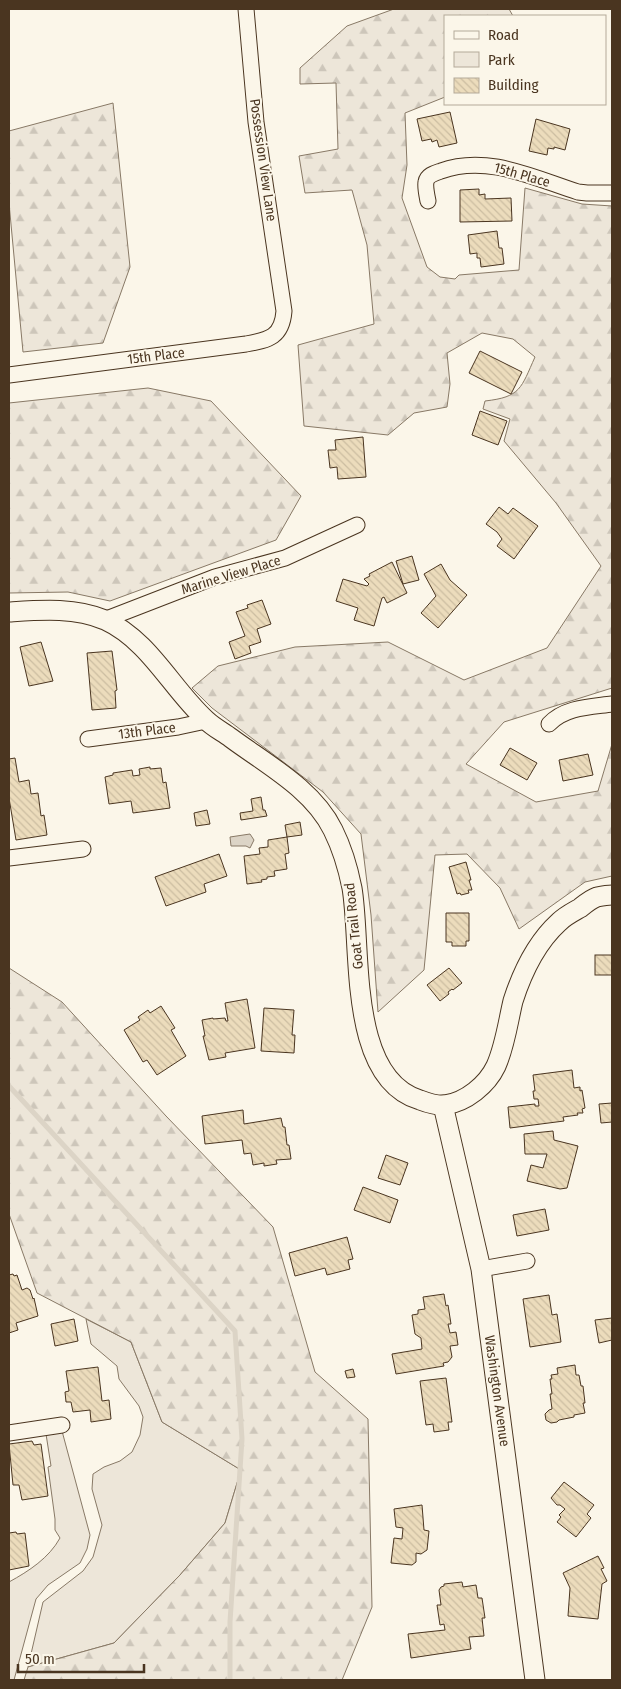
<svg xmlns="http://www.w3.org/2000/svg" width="621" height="1689" viewBox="0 0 621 1689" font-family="'Fira Sans Condensed',sans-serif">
	<defs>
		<pattern id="forest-firs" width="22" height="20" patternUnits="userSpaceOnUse" patternTransform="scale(1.25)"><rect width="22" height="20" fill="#ede6d9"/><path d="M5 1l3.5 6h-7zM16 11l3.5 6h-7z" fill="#cdc6ba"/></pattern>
		<pattern id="building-back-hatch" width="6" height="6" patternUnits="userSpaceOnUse" patternTransform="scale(1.25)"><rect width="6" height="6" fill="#ecdcbc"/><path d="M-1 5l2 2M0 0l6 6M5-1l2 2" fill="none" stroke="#ccbda1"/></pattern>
	</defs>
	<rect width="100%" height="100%" fill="#fbf6e9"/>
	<!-- green -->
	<g fill="#ede6d9" stroke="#887966">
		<path d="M86 1319 131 1342 162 1422 241 1470 225 1523 180 1575 114 1643 28 1667 43 1602 83 1571 93 1557 102 1525 92 1489 93 1474 104 1467 120 1461 132 1452 140 1435 143 1417 139 1406 119 1379 117 1366 91 1344Z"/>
		<path d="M62 1431 90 1535 87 1549 80 1563 48 1585 36 1599 14 1680H9V1582C29 1571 49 1558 60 1538L55 1530V1519L48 1467 51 1466 46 1434Z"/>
	</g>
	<!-- forest -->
	<g fill="url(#forest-firs)" stroke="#887966">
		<path d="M394 9H509L513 16H445V97L405 113 407 165 402 198 427 267 440 277 455 279 459 275 519 270 525 188 582 204 612 206V688L504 722 466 764 536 802 598 791 612 744V876L585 882 519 929 500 888 467 854 435 855 424 970 378 1012 371 915 361 834 323 792 212 708 192 688 218 666 295 647 388 642 464 680 547 648 601 566 556 503 504 441 510 419 483 409 485 401C521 397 521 388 535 357L513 339 482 333 447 353 450 384 447 407 414 413 388 435 304 426 298 345 374 324 367 245 352 190 305 193 299 156 338 149 336 83 300 84V68L347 26Z"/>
		<path d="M113 103 130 267 103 343 23 352 9 203V131Z"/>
		<path d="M148 388 211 401 301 496 276 540 110 601 68 592 9 593V403Z"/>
		<path d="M9 968 62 1002 166 1116 273 1227 315 1372 368 1419 372 1607 342 1680H24L28 1667 114 1643 180 1575 225 1523 241 1470 162 1422 131 1342 37 1293 9 1214Z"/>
	</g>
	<!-- water -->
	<path fill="#dcd4c6" stroke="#887966" d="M250 834 254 840 250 848 246 846H231L230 837Z"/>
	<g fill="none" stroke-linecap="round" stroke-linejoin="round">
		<!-- stream -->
		<path stroke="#dcd4c6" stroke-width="5" d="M9 1086 235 1331 242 1439 230 1622V1680"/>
	</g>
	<!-- building -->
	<g fill="url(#building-back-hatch)" stroke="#4a3520">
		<path d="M450 112 457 143 439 147 437 140 432 142 431 139 422 141 417 119Z"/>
		<path d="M536 119 570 129 565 150 554 147V149L548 148 547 155 529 151Z"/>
		<path d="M479 189V195L485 194V199L511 198 512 221 460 222V190Z"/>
		<path d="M497 231 499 248H502L504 264 481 267 480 258H477V253L470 254 468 235Z"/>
		<path d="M480 351 522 372 511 394 469 373Z"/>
		<path d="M480 411 507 421 498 445 472 435Z"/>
		<path d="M363 437 366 477 338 479 337 467 330 468 328 450H336L335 440Z"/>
		<path d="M499 507 508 514 513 508 538 526 514 559 497 546 502 539 497 532 486 524Z"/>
		<path d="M412 556 419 580 403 584 396 561Z"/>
		<path d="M392 562 407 593 387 603 384 597 382 598 374 626 354 620 358 608 336 601 343 579 367 586 369 584 364 579 370 576 369 574Z"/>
		<path d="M441 564 450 580 467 595 438 628 421 613 436 596 424 574Z"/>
		<path d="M262 600 271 624 257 629 261 642 249 646 251 653 235 659 229 642 245 636 236 612 248 608 247 605Z"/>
		<path d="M41 642 53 681 29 686 20 647Z"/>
		<path d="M112 651 117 690 115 691 116 708 92 710 87 653Z"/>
		<path d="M510 748 537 763 527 780 500 765Z"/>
		<path d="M588 754 593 775 563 781 559 760Z"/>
		<path d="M15 758 19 782 29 780 31 794 38 793 41 816 44 815 47 835 16 840 9 798V759Z"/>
		<path d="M150 767V769L161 768 163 783 166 782 170 808 133 813 131 801 109 804 105 777 113 775V773L132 770 133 776 140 775 139 769Z"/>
		<path d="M261 797 263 810H265L267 816 241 820 240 813 253 811 251 799Z"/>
		<path d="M207 810 210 824 196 826 194 813Z"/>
		<path d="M300 822 302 835 287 837 285 825Z"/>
		<path d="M287 837 289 853 285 854 287 869 274 871 275 876 267 877V879L261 880 262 882 247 884 244 856 260 854 259 848 268 847V840Z"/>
		<path d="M219 854 227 876 204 884 206 892 166 906 155 877Z"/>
		<path d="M466 862 471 880H469L472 890H468L469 893 461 895 460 893 457 894 449 867Z"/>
		<path d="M446 913H469V941H466V946H452V942H446Z"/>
		<rect x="595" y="955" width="17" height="20"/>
		<path d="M449 968 462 983 453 990 452 989 448 992 449 994 440 1001 427 985Z"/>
		<path d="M247 999 255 1048 225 1053 226 1057 209 1060 203 1036H205L202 1020 213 1018V1019L225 1018 226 1021H228L225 1003Z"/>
		<path d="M161 1006 175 1028 171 1030 186 1056 157 1075 147 1060 143 1062 124 1030 140 1020 138 1017 148 1010 150 1013Z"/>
		<path d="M264 1008 294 1010 292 1035H295L294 1053 261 1051Z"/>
		<path d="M572 1070 574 1088 580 1087V1091L582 1090 585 1108 582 1109 583 1113H577L578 1115 563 1117 564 1121 510 1128 508 1107 535 1104V1106H539L538 1099H534L533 1091H535L533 1075Z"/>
		<path d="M612 1103V1122L601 1123 599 1104Z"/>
		<path d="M243 1110 244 1124 281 1118 283 1127H285L287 1145H289L291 1159 276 1160 277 1164 264 1166V1163L253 1165 251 1153 244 1154 242 1140 205 1144 202 1116Z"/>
		<path d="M553 1131 554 1140 578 1146 567 1188 560 1189 527 1181 531 1165 543 1168 547 1154H525L524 1134Z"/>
		<path d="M386 1155 408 1163 400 1185 378 1178Z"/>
		<path d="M363 1187 398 1200 390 1223 354 1210Z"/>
		<path d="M545 1209 549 1230 517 1236 513 1215Z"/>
		<path d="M347 1237 353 1259 348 1260 350 1269 327 1275 325 1268 295 1276 289 1253Z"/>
		<path d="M13 1274 14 1276 17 1275 22 1290 27 1288 30 1290 33 1299 34 1298 38 1316 16 1323 18 1330 9 1333V1275Z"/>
		<path d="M444 1294 446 1306 448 1305 451 1324H448L450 1333 456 1332 458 1345 450 1346 452 1357 448 1362 443 1363 444 1366 396 1374 392 1354 422 1349 421 1338 415 1334 412 1315 418 1314V1310L425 1309 423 1297Z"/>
		<path d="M549 1295 552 1315 557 1314 561 1342 530 1347 523 1299Z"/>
		<path d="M612 1318V1340L599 1343 595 1320Z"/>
		<path d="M74 1319 78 1341 55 1346 51 1324Z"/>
		<path d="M575 1365 576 1375H579L581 1386H583L585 1403H583L585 1413 574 1415V1417L559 1420 557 1422 551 1423 546 1420 545 1414 549 1410 552 1409 550 1394H552L550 1379H552L551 1375 558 1374 557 1368Z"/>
		<path d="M98 1367 102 1401 109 1400 111 1419 91 1422 90 1410 73 1412 71 1402H66L65 1392 69 1391 66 1371Z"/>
		<path d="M353 1369 355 1377 347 1378 345 1371Z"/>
		<path d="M446 1378 452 1422H448L449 1430 434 1432 433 1424 426 1425 420 1381Z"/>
		<path d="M32 1441 34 1445 41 1444 48 1496 22 1500 19 1485H13L9 1444Z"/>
		<path d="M564 1482 594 1505 587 1514 591 1518 576 1537 557 1522 561 1517 559 1515 565 1509 560 1505H557L551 1498Z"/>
		<path d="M422 1505 424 1530 429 1531 427 1550 421 1554 416 1553V1562L412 1565 391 1563 394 1538 402 1539 403 1528 396 1527 394 1509Z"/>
		<path d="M16 1532 17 1534 25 1533 29 1566 9 1570V1533Z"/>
		<path d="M598 1556 604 1568 601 1569 607 1581 602 1584 598 1619 568 1616 570 1588 563 1573Z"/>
		<path d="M462 1582 463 1587 476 1585 478 1598H482L485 1618H482L484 1636 469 1637 471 1649 411 1658 408 1634 445 1630 444 1624 440 1625 437 1605H441L439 1590 441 1587 444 1586V1584Z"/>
	</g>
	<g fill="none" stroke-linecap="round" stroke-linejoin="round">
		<!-- minor casing -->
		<g stroke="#4a3520" stroke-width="17">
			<g id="minor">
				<path d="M428 201C427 196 425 187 426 182 427 175 435 173 441 171 487 154 534 178 578 192L587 193H612"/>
				<path d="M9 375 246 344C269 340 282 337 284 311L256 122 246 9"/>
				<path d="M104 620 215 577 285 558 357 525"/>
				<path d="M549 724C565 707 590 707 612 704"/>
				<path d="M88 739 178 727 206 721"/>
				<path d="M9 858 83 849"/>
				<path d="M481 1269 527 1261"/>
				<path d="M9 1433 62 1425"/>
			</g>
		</g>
		<!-- tertiary casing -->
		<g stroke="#4a3520" stroke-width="21">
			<g id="tertiary">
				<path d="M9 612C40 610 75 607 105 620 150 641 171 688 206 720 213 727 223 732 231 738 266 764 313 789 333 830 342 848 348 868 352 888 362 947 347 1078 420 1100 428 1103 437 1106 445 1105 466 1102 487 1085 496 1066 505 1046 508 1022 513 1001 522 973 537 942 559 922 565 916 573 912 580 908 585 904 591 899 597 897 602 896 607 895 612 895"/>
				<path d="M443 1105 481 1269 535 1680"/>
			</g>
		</g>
		<!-- minor -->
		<use href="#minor" stroke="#fbf6e9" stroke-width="15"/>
		<!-- tertiary -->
		<use href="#tertiary" stroke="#fbf6e9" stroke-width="19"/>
	</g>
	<g text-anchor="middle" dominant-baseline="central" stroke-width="4" stroke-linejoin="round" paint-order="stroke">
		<!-- street labels -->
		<g font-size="14" fill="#4a3520" stroke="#fbf6e9">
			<text transform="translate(263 160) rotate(82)">Possession View Lane</text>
			<text transform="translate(522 175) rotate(16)">15th Place</text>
			<text transform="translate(156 356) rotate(-7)">15th Place</text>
			<text transform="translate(231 575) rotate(-17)">Marine View Place</text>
			<text transform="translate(147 731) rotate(-7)">13th Place</text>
			<text transform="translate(354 926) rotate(-96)">Goat Trail Road</text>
			<text transform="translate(497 1391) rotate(82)">Washington Avenue</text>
		</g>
	</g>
	<!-- border -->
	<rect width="621" height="1689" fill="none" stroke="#4a3520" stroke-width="20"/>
	<!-- legend -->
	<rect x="444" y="15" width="162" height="90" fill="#fbf6e9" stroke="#b4a999"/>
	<rect x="454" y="31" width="25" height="8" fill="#fbf6e9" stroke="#b4a999"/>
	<text x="488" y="40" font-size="15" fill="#4a3520">Road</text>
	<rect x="454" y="52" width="25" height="15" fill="#ede6d9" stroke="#b4a999"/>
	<text x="488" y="65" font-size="15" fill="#4a3520">Park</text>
	<rect x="454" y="78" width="25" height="15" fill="url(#building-back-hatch)" stroke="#b4a999"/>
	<text x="488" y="90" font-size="15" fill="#4a3520">Building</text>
	<!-- scale -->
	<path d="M18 1664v8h126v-8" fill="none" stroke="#4a3520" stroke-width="2.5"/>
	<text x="25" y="1664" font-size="15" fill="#4a3520" stroke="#fbf6e9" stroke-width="4" paint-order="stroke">50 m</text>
</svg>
